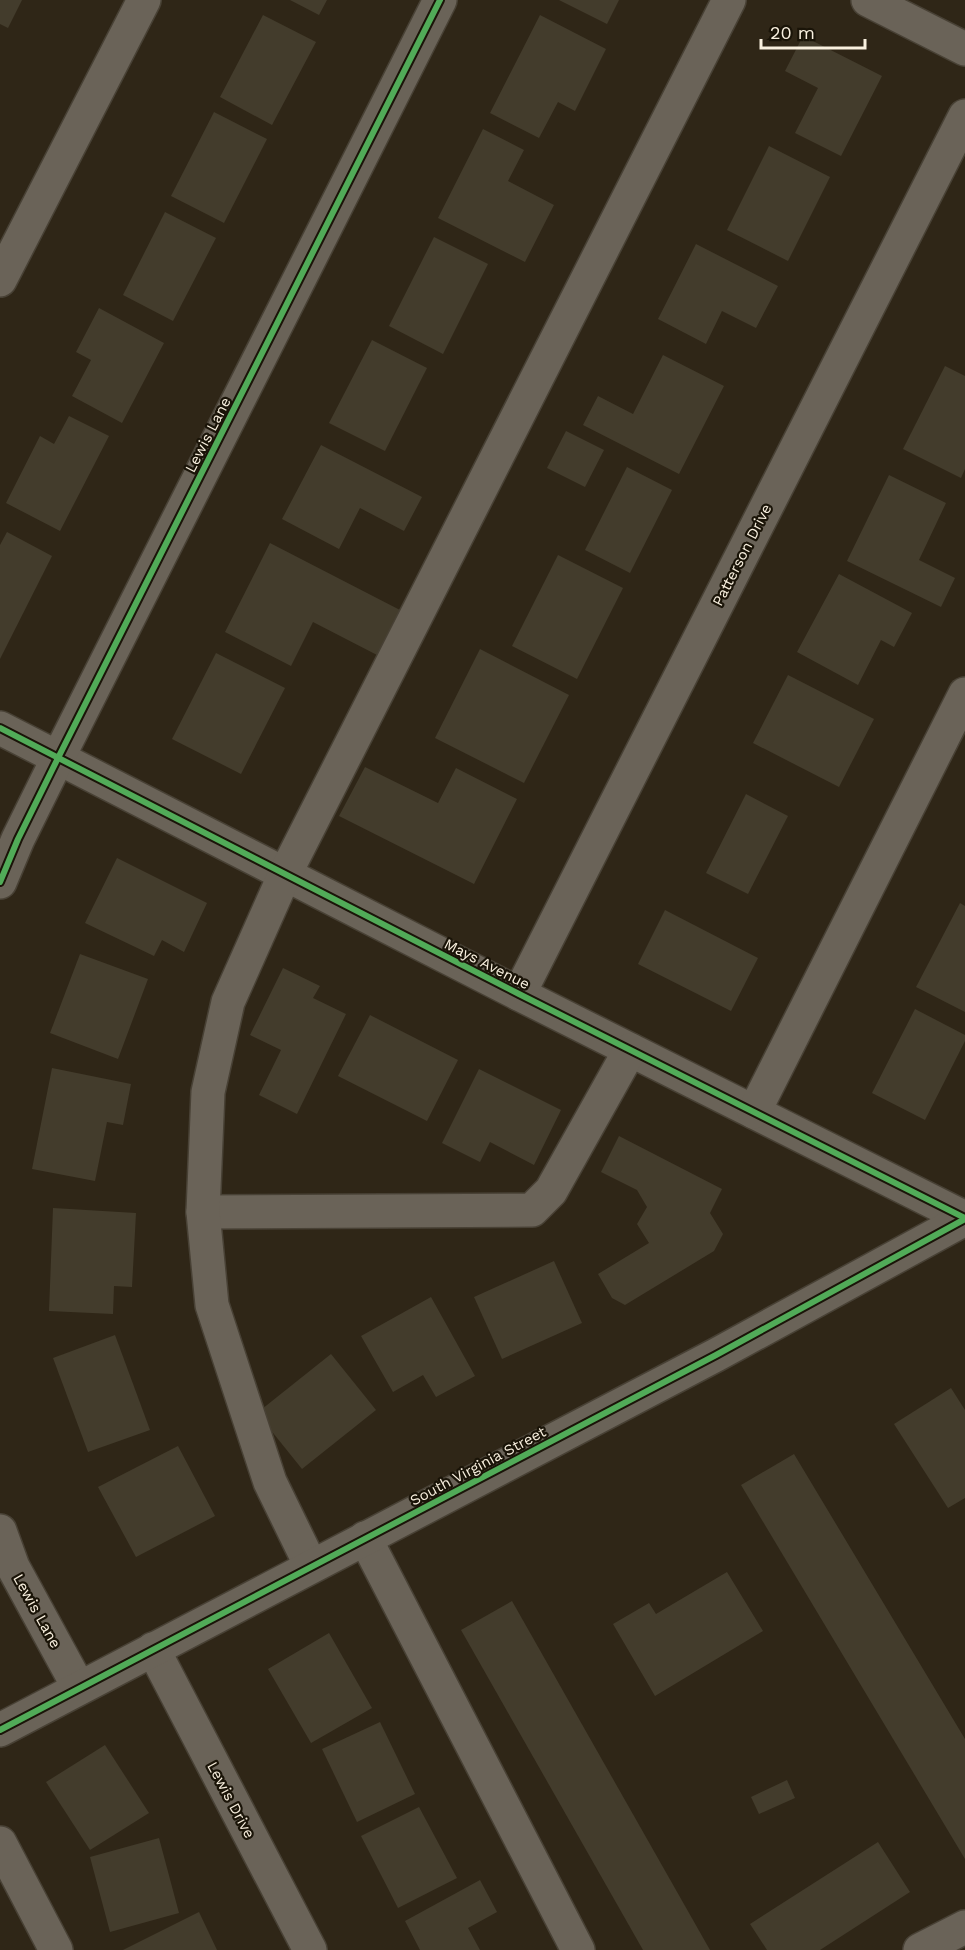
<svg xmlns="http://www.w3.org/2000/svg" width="965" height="1950" viewBox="0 0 965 1950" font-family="'Work Sans',sans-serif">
	<rect width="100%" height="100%" fill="#2f2617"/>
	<!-- building -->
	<g fill="#433c2c">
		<path d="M0 0H22L8 28 0 24Z"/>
		<path d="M290 0H327L319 15Z"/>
		<path d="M559 0H619L607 24Z"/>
		<path d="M263 15 316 42 272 125 220 97Z"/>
		<path d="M540 15 606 49 575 111 558 102 539 138 490 113Z"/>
		<path d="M803 36 882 76 841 156 795 133 818 88 785 71Z"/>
		<path d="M214 112 267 139 224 223 171 196Z"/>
		<path d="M483 129 524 150 508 181 554 205 525 262 438 218Z"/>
		<path d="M769 146 830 177 788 261 727 230Z"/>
		<path d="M165 212 216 238 173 321 123 295Z"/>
		<path d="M434 237 488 264 443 354 389 326Z"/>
		<path d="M696 244 778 286 756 328 722 311 706 344 658 319Z"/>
		<path d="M99 308 164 343 122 423 72 396 91 360 76 352Z"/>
		<path d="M372 340 427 368 385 451 329 423Z"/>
		<path d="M663 355 724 386 679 474 583 425 598 396 633 414Z"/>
		<path d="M945 366 965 376V469L961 478 903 449Z"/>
		<path d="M69 416 109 436 60 531 6 503 40 436 54 444Z"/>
		<path d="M566 431 604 450 585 487 547 468Z"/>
		<path d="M321 445 422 497 404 531 360 508 339 549 282 519Z"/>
		<path d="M627 467 672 490 630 573 585 550Z"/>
		<path d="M889 475 946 503 919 560 955 578 941 607 847 561Z"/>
		<path d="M7 532 52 556 0 659V545Z"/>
		<path d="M270 543 400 610 377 655 313 622 291 666 225 632Z"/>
		<path d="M558 555 623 588 577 679 512 646Z"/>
		<path d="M839 574 912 613 894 647 881 640 858 685 797 652Z"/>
		<path d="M480 649 569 695 524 783 435 738Z"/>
		<path d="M216 653 285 688 241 774 172 739Z"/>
		<path d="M788 675 874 719 839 787 753 743Z"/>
		<path d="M365 767 438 803 456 768 517 799 474 884 339 816Z"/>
		<path d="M746 794 788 816 748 894 706 873Z"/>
		<path d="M117 858 207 903 184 952 162 940 154 956 85 923Z"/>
		<path d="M960 903 965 906V1012L916 987Z"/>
		<path d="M665 910 758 958 731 1011 638 964Z"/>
		<path d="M80 954 148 979 118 1059 50 1033Z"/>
		<path d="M283 968 320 986 313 998 346 1014 297 1114 259 1095 281 1050 250 1035Z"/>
		<path d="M915 1009 965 1035V1041L925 1120 872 1093Z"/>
		<path d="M370 1015 458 1060 427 1121 338 1076Z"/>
		<path d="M52 1068 131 1084 123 1125 107 1122 95 1181 32 1169Z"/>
		<path d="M479 1069 561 1110 534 1165 490 1142 480 1162 442 1143Z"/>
		<path d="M619 1136 722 1189 710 1213 723 1234 714 1251 625 1305 612 1298 598 1274 649 1243 637 1224 647 1207 637 1190 601 1172Z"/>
		<path d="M53 1208 136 1213 132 1287 114 1286 113 1314 49 1311Z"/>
		<path d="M554 1261 582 1323 502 1359 474 1297Z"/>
		<path d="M431 1297 475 1376 436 1397 423 1375 393 1392 361 1336Z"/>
		<path d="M115 1335 150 1430 88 1452 53 1358Z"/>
		<path d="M331 1354 376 1410 302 1469 257 1413Z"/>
		<path d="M951 1388 965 1410V1498L948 1508 894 1424Z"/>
		<path d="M178 1446 215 1516 136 1557 98 1487Z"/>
		<path d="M794 1454 965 1739V1859L741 1485Z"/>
		<path d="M727 1572 763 1631 655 1696 613 1624 649 1603 656 1614Z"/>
		<path d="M512 1601 710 1950H643L461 1630Z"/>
		<path d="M329 1633 372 1708 311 1743 268 1669Z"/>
		<path d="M380 1722 415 1794 357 1822 322 1749Z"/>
		<path d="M105 1745 149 1813 90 1850 46 1782Z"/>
		<path d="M787 1780 795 1798 759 1814 751 1797Z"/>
		<path d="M419 1807 457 1878 398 1908 361 1836Z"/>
		<path d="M159 1838 179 1913 110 1932 90 1857Z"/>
		<path d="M878 1842 910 1892 820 1950H767L750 1924Z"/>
		<path d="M480 1880 497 1912 468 1928 480 1950H420L405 1921Z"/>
		<path d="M199 1912 217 1950H123Z"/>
	</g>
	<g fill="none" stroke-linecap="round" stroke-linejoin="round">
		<!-- minor casing -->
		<g stroke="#484135" stroke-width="36">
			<g id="minor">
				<path d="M868 0 965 49"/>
				<path d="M0 280 144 0"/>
				<path d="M0 728 519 994 965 1218"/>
				<path d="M0 882 18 839 58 758 440 0"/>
				<path d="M519 994 965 116"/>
				<path d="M754 1112 965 694"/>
				<path d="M203 1212 532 1210 551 1191 630 1050"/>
				<path d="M0 1531 13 1567 79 1688"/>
				<path d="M365 1538 578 1950"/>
				<path d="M311 1566 270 1482 212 1305 203 1212 208 1092 228 1002 285 874 729 0"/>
				<path d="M153 1649 310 1950"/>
				<path d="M0 1730 716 1355 965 1219"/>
				<path d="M0 1843 56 1950"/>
				<path d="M920 1950 965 1927"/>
			</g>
		</g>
		<!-- minor -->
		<use href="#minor" stroke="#6a6358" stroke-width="33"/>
		<!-- cycleway casing -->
		<g stroke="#1a1408" stroke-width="10">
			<g id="cycleway">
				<path d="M0 728 519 994 965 1218"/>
				<path d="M0 882 18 839 58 758 440 0"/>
				<path d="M0 1730 716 1355 965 1219"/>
			</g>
		</g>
		<!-- cycleway -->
		<use href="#cycleway" stroke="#51ab58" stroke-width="6"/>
	</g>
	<g text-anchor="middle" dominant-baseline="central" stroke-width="4.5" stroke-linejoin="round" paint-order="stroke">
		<!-- street labels -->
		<g font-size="15" fill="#f9f0df" stroke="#1a1408">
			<text transform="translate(208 435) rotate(-63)">Lewis Lane</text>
			<text transform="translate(742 555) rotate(-63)">Patterson Drive</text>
			<text transform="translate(487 964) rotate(27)">Mays Avenue</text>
			<text transform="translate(478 1466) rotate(-28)">South Virginia Street</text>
			<text transform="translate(37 1611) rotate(61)">Lewis Lane</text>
			<text transform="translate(231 1800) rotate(62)">Lewis Drive</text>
		</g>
	</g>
	<!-- scale -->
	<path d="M761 39v9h104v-9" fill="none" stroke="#f9f0df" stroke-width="3"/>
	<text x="770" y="39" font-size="18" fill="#f9f0df" stroke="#1a1408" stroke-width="4.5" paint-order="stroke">20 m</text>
</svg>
